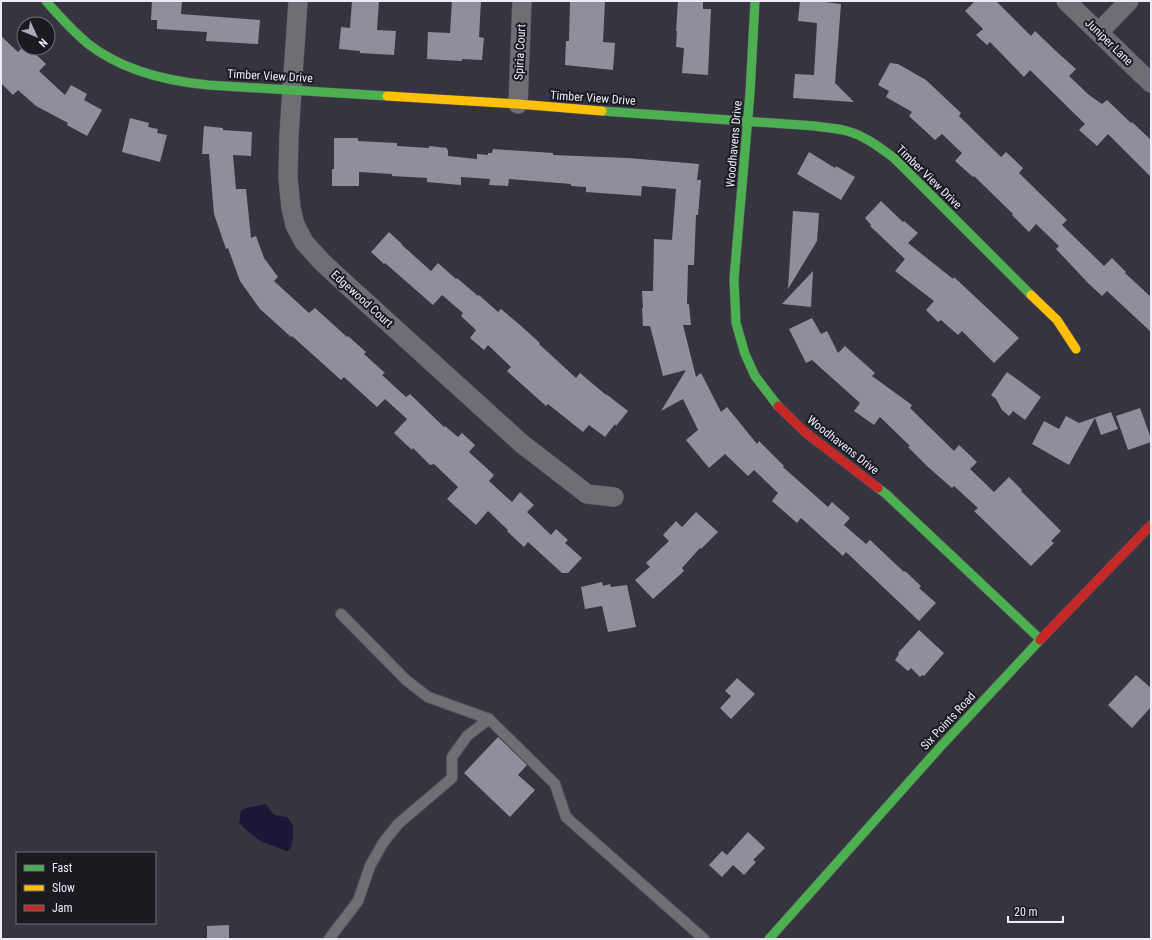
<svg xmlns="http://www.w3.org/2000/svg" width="1152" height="940" viewBox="0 0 1152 940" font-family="'Roboto Condensed',sans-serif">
	<rect width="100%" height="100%" fill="#36343e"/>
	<!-- water -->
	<path fill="#1d1637" d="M266 804 274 815 287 817 293 825V839L290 849 287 851 262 842 251 834 239 823 241 811 246 808Z"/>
	<!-- building -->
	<g fill="#908e9c">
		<path d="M152 1H182L181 14 260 20 258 44 206 41 207 32 157 29V20H151Z"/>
		<path d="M352 1H379L377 30 396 31 394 55 360 53V51L339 49 341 27 350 28Z"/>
		<path d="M452 1H481L479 37 484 38 482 60 462 59V61L427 59 428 32 450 33Z"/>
		<path d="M570 1H605L603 42 615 43 613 70 565 65 566 41H569Z"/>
		<path d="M678 1H703V9H711L708 75 682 73 684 48 676 47 677 31H676Z"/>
		<path d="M800 1H816L841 4 835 83 854 102 793 98 795 74 814 75 817 23 798 21Z"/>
		<path d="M975 1H996L1031 36 1035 31 1058 53 1076 69 1069 76 1089 95 1102 104 1107 100 1131 123 1132 122 1151 140V177L1108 134 1097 146 1079 130 1085 124 1030 70 1024 77 990 42 987 45 976 35 983 29 965 11Z"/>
		<path d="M1 36 18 52 24 46V48H29L46 64 39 71 65 95 71 85 87 94 84 100 102 110 87 136 67 125 68 123 36 106 18 90 13 95 1 83Z"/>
		<path d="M890 63 898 64 926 80 961 113 959 116 1001 157 1006 152 1023 168 1019 173 1066 219 1067 220 1062 225 1104 266 1112 258 1126 272 1125 273 1151 297V332L1107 291 1102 296 1088 283 1056 249 1059 246 1036 224 1029 232 1012 215 1013 214 974 176 973 177 955 161 962 153 942 134 935 140 909 116 912 112 886 97 889 91 878 85Z"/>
		<path d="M130 118 149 123 148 127 158 129 157 133 167 135 160 162 122 152Z"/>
		<path d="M204 126 223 128V130L252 132 251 156 233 155 236 189H246L251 238 256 236 264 258 278 277 274 281 309 313 315 308 347 337 348 336 366 352 364 354 385 373 382 375 406 397 410 394 444 427 445 426 458 437 462 433 475 445 469 452 494 475 489 481 512 502 520 492 534 505 527 512 551 535 556 529 568 540 565 543 582 558 568 573H562L528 542 524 547 507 531 508 530 488 511 476 525 447 499 458 487 434 464 430 465 413 448 412 450 394 433 407 419 385 399 377 407 344 377 341 380 292 336 291 337 260 309 240 281 228 248 226 249 214 214 209 154H202Z"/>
		<path d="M334 138H358V141L397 143V146L429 148V146L447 148V150H448V156L477 159V154L488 155V153H492L493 149 553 153V155L628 158 699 164 697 180H701L698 215H696L694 265H688L687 304H689L691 325H683L696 377 701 373 721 412 727 407 757 444 759 441 784 466 783 467 828 507 832 502 850 518 844 525 866 544 870 540 904 572 905 571 921 586 919 588 936 603 919 621 846 552 843 556 801 518 797 523 772 501 778 493 754 470 748 476 725 454 709 468 686 440 698 430 683 399 661 411 686 370 663 376 650 326H643L642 308H643L642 291H653L654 239 672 240 676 189 642 186 641 196 586 192V187L571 186V184L509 179 508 186 489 185 490 179 461 177V185L427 182V178L392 176V174L359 172V186H332V169H334Z"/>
		<path d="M809 152 835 168 836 166 855 177 841 200 797 174Z"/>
		<path d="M881 201 903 222 904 221 918 233 908 243 953 279 954 277 1019 338 994 363 962 331 958 335 941 320 938 322 926 310 934 301 895 271 905 259 870 226 871 225 865 218Z"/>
		<path d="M793 211 819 213 818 228 817 241 788 289Z"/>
		<path d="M389 232 402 244V245L431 271 438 263 456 279 457 278 478 296 479 295 498 312 501 309 520 325 540 343 539 344 576 378 580 373 606 395V394L628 411 616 426 615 424 605 437 589 425 583 432 548 404 546 406 507 371 511 367 488 345 484 350 470 338 476 330 461 316 463 313 442 295 433 305 385 263 384 264 371 252Z"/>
		<path d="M813 271 811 307 782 304Z"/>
		<path d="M812 318 821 334 827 331 838 353 845 346 847 348 875 373 872 376 912 405 910 408 954 451 959 445 977 462 970 469 994 492 1009 477 1022 490 1021 491 1061 531 1051 541 1054 543 1031 566 974 511 978 508 954 486 952 488 928 467 908 447 910 446 880 417 874 425 854 411 860 403 812 360 806 363 789 329Z"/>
		<path d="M1007 372 1041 397 1025 420 1013 411 1009 416 1002 410 996 399 991 395Z"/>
		<path d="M1140 408 1151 438V442L1128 450 1116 416Z"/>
		<path d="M1111 412 1118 429 1101 435 1095 418 1069 465 1032 444 1044 421 1059 429 1066 416 1079 423Z"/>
		<path d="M696 512 718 532 701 549 700 548 682 568 684 571 653 599 635 580 650 567 646 563 669 541 663 535 676 521 682 527Z"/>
		<path d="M602 582 603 586 610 584 611 587 627 585 636 627 608 632 602 606 585 609 581 587Z"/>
		<path d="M919 630 944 653 924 676 922 675 920 677 911 668 908 671 895 660 899 654 898 653Z"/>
		<path d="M1136 675 1151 688V707L1132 728 1108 705Z"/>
		<path d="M737 678 755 694 731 719 720 708 731 696 725 691Z"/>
		<path d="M498 737 527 765 518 775 535 790 510 817 464 773Z"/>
		<path d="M748 832 765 848 753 860 756 862 744 875 733 865 722 877 709 865 722 851 727 855Z"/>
		<path d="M229 925V939H207V926Z"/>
	</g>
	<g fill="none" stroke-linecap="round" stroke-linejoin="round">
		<!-- lane casing -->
		<g stroke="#54525b" stroke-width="12">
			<g id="lane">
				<path d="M341 614 406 680 428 697 489 719 555 784 566 817 704 939"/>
				<path d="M329 939 358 901 370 866 383 843 398 824 452 778V757L467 736 489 719"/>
			</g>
		</g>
		<!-- street casing -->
		<g stroke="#54525b" stroke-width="20">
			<g id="street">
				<path d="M298 1 289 135 288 178 291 208 295 225 304 242 322 262 348 286 521 443 587 494 614 497"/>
				<path d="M1066 1 1151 83"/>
				<path d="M1099 32 1129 1"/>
				<path d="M518 104 522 1"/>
			</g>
		</g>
		<!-- fast casing -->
		<g stroke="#54525b" stroke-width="10">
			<g id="fast">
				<path d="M46 1C59 16 72 30 87 43 121 70 166 81 208 85L387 96"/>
				<path d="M755 1 750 93 734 279 736 323 745 354 755 376 778 406"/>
				<path d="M602 111 815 126C825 128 837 128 847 131 865 136 879 147 894 158L1031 295"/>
				<path d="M878 488 886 494 1040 639"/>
				<path d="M769 939 942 745 1040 640"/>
			</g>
		</g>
		<!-- slow casing -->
		<g stroke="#54525b" stroke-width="10">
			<g id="slow">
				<path d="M387 96 518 104 602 111"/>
				<path d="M1031 295 1057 320 1076 349"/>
			</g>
		</g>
		<!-- jam casing -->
		<g stroke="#54525b" stroke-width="10">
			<g id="jam">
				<path d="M778 406 806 433 878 488"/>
				<path d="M1040 640 1151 525"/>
			</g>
		</g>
		<!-- lane -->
		<use href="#lane" stroke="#6f6e75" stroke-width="10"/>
		<!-- street -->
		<use href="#street" stroke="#6f6e75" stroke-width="19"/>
		<!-- fast -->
		<use href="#fast" stroke="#4caf50" stroke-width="9"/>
		<!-- slow -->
		<use href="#slow" stroke="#ffc107" stroke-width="9"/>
		<!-- jam -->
		<use href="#jam" stroke="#c62828" stroke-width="9"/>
	</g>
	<g text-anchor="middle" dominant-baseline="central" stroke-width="4" stroke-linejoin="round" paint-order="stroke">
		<!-- street labels -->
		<g font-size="12" fill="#ecebf7" stroke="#1a1a21">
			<text transform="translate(1109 42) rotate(44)">Juniper Lane</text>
			<text transform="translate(520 52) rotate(-87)">Spiria Court</text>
			<text transform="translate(270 76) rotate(3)">Timber View Drive</text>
			<text transform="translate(593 98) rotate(4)">Timber View Drive</text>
			<text transform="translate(734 144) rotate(-85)">Woodhavens Drive</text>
			<text transform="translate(929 177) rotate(44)">Timber View Drive</text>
			<text transform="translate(362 299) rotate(42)">Edgewood Court</text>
			<text transform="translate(843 445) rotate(38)">Woodhavens Drive</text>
			<text transform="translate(948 721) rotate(-47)">Six Points Road</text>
		</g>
	</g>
	<!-- border -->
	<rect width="1152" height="940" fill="none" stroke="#ecebf7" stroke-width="4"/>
	<!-- legend -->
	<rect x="16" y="852" width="140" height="72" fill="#1a1a21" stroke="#6e6e77"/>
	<rect x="24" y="865" width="20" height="6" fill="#4caf50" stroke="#6e6e77"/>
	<text x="52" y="872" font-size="12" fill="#ecebf7">Fast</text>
	<rect x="24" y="885" width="20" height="6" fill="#ffc107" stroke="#6e6e77"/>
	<text x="52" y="892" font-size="12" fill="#ecebf7">Slow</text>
	<rect x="24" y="905" width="20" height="6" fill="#c62828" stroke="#6e6e77"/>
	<text x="52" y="912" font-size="12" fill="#ecebf7">Jam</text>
	<!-- north arrow -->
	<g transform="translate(36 36) rotate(134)"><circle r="19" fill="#1a1a21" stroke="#6e6e77"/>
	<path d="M0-3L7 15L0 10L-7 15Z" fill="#acabb6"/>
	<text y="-6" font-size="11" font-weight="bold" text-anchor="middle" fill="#ecebf7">N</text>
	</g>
	<!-- scale -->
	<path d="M1008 916v6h55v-6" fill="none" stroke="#ecebf7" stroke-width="2"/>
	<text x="1014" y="916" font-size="12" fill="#ecebf7" stroke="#1a1a21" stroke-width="3" paint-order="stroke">20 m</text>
</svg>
